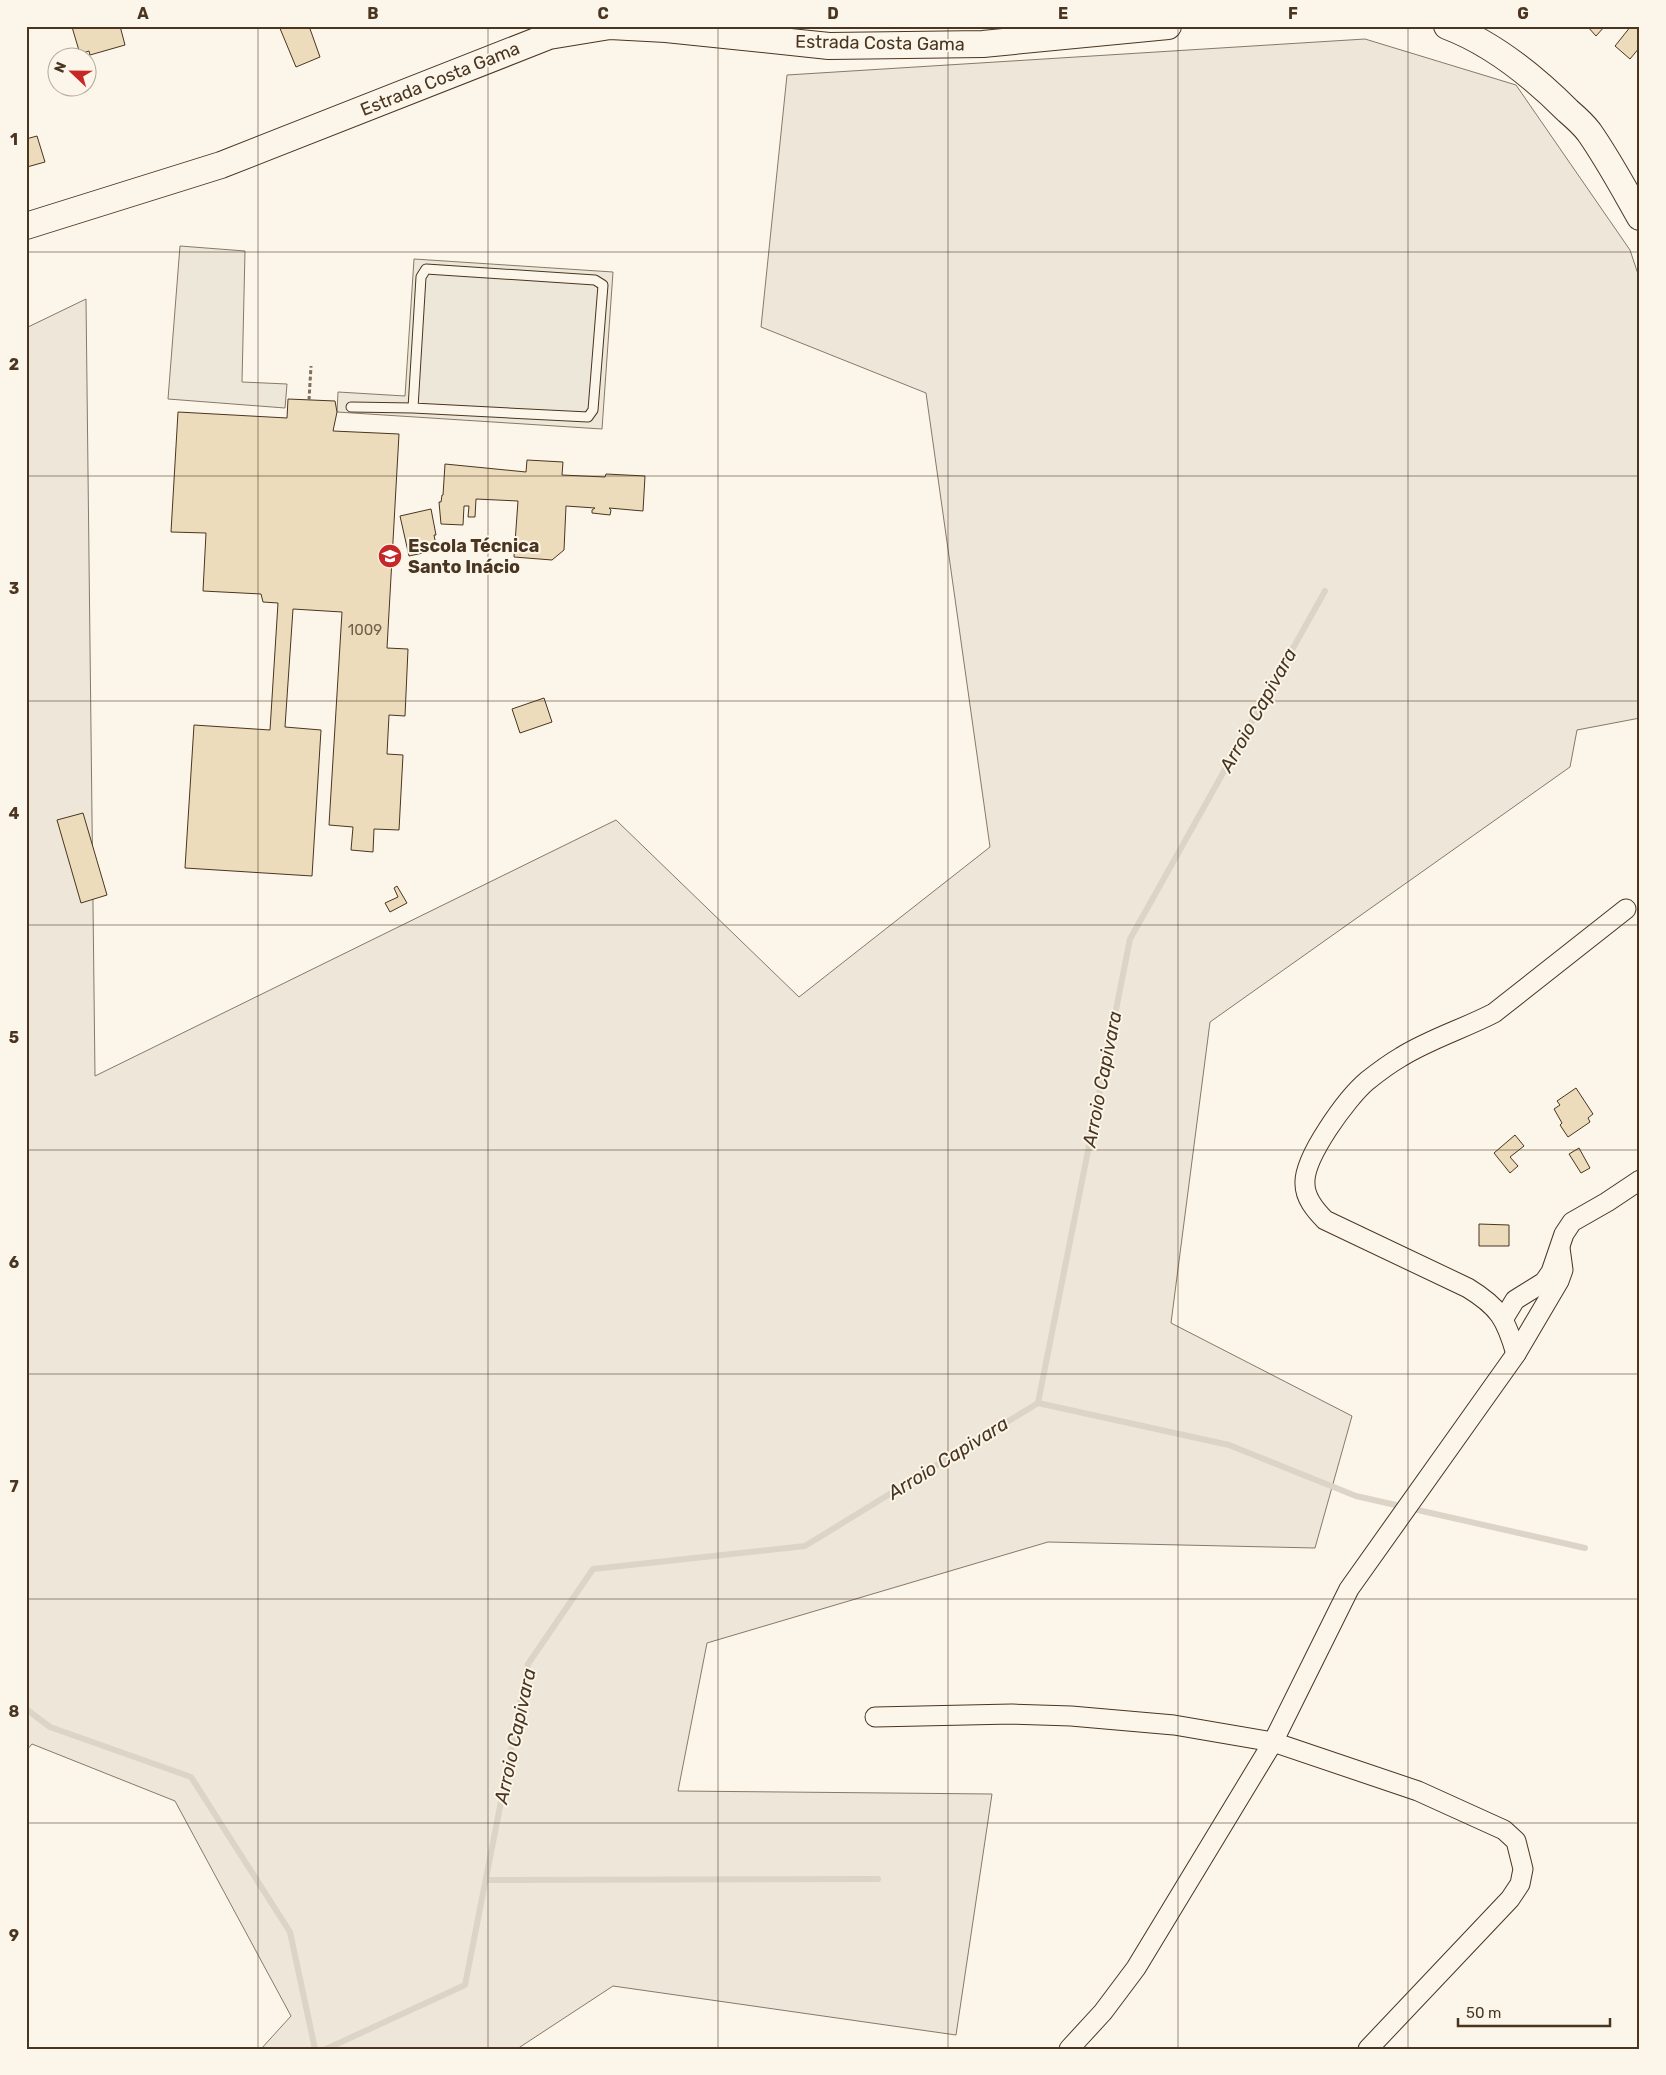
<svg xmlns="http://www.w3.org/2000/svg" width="1666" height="2075" viewBox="0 0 1666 2075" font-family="Rubik,sans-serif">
	<rect width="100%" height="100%" fill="#fbf6e9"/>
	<!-- green -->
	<path fill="#ede6d9" stroke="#887966" d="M1365 39 1516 85 1630 250 1640 280V718L1577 730 1570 767 1210 1022 1171 1323 1352 1416 1315 1548 1048 1542 707 1643 678 1791 992 1794 956 2035 613 1986 517 2049H261L291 2016 175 1801 32 1744 26 1751V328L86 299 95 1076 616 820 799 997 990 847 926 393 761 327 787 75Z"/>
	<!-- parking -->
	<g fill="#ede7d9" stroke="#887966">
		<path d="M180 246 245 251 242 382 287 384 285 408 168 399Z"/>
		<path d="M414 259 613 272 602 429 337 412 338 392 405 396Z"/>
	</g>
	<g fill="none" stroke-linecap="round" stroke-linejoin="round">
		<!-- stream -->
		<g stroke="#dcd4c6" stroke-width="6">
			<path d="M1038 1403 1229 1445 1356 1496 1585 1548"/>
			<path d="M26 1709 50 1727 191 1777 290 1932 315 2049"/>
			<path d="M486 1880 878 1879"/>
			<path d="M326 2049 465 1985 528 1664 593 1569 805 1546 1038 1403 1130 939 1325 591"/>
		</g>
	</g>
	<!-- building -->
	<g fill="#ecdcbc" stroke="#4a3520">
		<path d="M77 26H120L125 45 90 55 89 51 80 54 72 27Z"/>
		<path d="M279 26H309L320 57 296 67Z"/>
		<path d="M1587 26H1605L1596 36Z"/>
		<path d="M1631 26H1640V47L1630 59 1615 46Z"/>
		<path d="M37 136 45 162 27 167 26 139Z"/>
		<path d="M288 399 335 401 337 412 333 431 399 434 387 648 408 649 405 716 389 715 387 754 403 755 399 830 374 829 373 852 351 850 353 827 329 825 342 612 293 609 285 727 321 730 312 876 185 868 194 725 270 730 278 603 263 602 261 594 203 591 206 533 171 532 178 412 287 418Z"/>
		<path d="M527 460 563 462 562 475 605 477 606 474 645 476 643 511 609 508 611 510 610 515 592 513V510L595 508 566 506 564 550 552 560 514 557 518 501 476 499 475 517H468L469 506H464L463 525 441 524 439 502H441L442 495H443L445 464 526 472Z"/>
		<path d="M431 509 436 535H434L437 550 409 556 400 516Z"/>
		<path d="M544 698 552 722 520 733 512 709Z"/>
		<path d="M83 813 107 895 81 903 57 820Z"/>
		<path d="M397 886 407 903 390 912 385 903 398 897 394 888Z"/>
		<path d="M1576 1088 1593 1114 1588 1118 1590 1122 1568 1137 1560 1125 1562 1123 1554 1109 1560 1105 1557 1101Z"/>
		<path d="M1515 1135 1524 1146 1510 1157 1518 1166 1510 1173 1494 1153Z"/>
		<path d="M1579 1148 1590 1168 1581 1173 1569 1154Z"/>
		<path d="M1479 1224 1509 1225V1246H1479Z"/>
	</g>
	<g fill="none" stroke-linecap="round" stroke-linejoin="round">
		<!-- lane casing -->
		<g stroke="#4a3520" stroke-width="11">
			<path id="lane" d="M351 407 413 408 588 417 593 410 603 285 595 280 426 269 421 277 413 408"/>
		</g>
		<!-- street casing -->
		<g stroke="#4a3520" stroke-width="21">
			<g id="street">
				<path d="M1504 1318 1515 1300 1544 1282 1551 1272 1564 1234 1572 1222 1607 1202 1640 1180"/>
				<path d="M1516 1354C1506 1319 1499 1307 1468 1288L1325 1220C1315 1210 1305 1198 1305 1184 1303 1158 1347 1098 1367 1081 1377 1073 1389 1064 1401 1057 1430 1039 1463 1029 1494 1013L1626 909"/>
				<path d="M875 1717 1012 1714 1071 1716 1174 1725 1273 1742 1418 1791 1504 1830 1516 1841 1523 1869 1520 1884 1510 1899 1368 2049"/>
				<path d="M1069 2049 1103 2012 1136 1968 1273 1742 1349 1589 1516 1354 1559 1281 1563 1270 1560 1248"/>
			</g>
		</g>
		<!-- secondary casing -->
		<g stroke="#4a3520" stroke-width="28">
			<g id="secondary">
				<path d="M1447 26C1492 43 1534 77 1568 111 1575 117 1583 124 1589 132 1608 159 1624 189 1640 217"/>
				<path d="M26 226 221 165 549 36 610 26 666 29 829 46 983 44 1168 26"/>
			</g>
		</g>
		<!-- path -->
		<path stroke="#7f6f5c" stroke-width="3" stroke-dasharray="4 2.5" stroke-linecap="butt" d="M309 400 311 366"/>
		<!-- lane -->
		<use href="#lane" stroke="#fbf6e9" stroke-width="9"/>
		<!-- street -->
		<use href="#street" stroke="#fbf6e9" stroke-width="19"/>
		<!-- secondary -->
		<use href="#secondary" stroke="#fbf6e9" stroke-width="26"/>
	</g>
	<!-- grid -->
	<path fill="none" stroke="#4a3520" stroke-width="1" stroke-opacity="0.55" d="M258 26V2049M488 26V2049M718 26V2049M948 26V2049M1178 26V2049M1408 26V2049M26 252H1640M26 476H1640M26 701H1640M26 925H1640M26 1150H1640M26 1374H1640M26 1599H1640M26 1823H1640"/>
	<!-- icons -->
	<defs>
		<g id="school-disc" transform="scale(1.25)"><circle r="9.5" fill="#c62828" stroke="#fbf6e9"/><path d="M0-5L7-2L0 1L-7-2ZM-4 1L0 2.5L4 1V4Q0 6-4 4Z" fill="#fff"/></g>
	</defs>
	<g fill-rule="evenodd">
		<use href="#school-disc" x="390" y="556"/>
	</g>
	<g text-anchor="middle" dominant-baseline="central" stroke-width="4" stroke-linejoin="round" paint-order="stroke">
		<!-- number labels -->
		<g font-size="15" fill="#725f47">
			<text x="365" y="630">1009</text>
		</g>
		<!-- street labels -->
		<g font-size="18" fill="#4a3520" stroke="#fbf6e9">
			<text transform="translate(880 43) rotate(1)">Estrada Costa Gama</text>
			<text transform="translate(440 79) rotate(-22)">Estrada Costa Gama</text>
		</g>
		<!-- poi labels -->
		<g font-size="18" font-weight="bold" fill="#4a3520" stroke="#fbf6e9" text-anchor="start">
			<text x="408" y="546">Escola Técnica<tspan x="408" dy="21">Santo Inácio</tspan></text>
		</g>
		<!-- water labels -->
		<g font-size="19" font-style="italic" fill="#4a3520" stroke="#fbf6e9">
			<text transform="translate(1258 710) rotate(-61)">Arroio Capivara</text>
			<text transform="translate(1102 1079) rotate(-79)">Arroio Capivara</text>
			<text transform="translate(948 1458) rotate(-32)">Arroio Capivara</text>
			<text transform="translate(515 1736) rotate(-78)">Arroio Capivara</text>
		</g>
	</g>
	<!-- border -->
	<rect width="1666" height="2075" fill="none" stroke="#fbf6e9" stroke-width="55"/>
	<!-- north arrow -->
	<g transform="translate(72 72) rotate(292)"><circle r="24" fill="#fbf6e9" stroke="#b4a999"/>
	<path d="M0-4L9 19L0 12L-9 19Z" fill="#c62828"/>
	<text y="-8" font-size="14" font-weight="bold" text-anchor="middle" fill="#4a3520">N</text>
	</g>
	<!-- scale -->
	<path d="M1458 2018v8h152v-8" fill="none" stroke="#4a3520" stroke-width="2.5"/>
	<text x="1466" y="2018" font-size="15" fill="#4a3520" stroke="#fbf6e9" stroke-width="4" paint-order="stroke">50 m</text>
	<rect x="28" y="28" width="1610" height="2020" fill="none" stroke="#4a3520" stroke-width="2"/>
	<g font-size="16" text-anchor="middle" font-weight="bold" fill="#4a3520">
		<text x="143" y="19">A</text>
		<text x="373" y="19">B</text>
		<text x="603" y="19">C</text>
		<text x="833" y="19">D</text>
		<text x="1063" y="19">E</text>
		<text x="1293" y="19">F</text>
		<text x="1523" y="19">G</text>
		<text x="14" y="145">1</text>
		<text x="14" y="370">2</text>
		<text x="14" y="594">3</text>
		<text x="14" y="819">4</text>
		<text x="14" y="1043">5</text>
		<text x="14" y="1268">6</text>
		<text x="14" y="1492">7</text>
		<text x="14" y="1717">8</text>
		<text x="14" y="1941">9</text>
	</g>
</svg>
